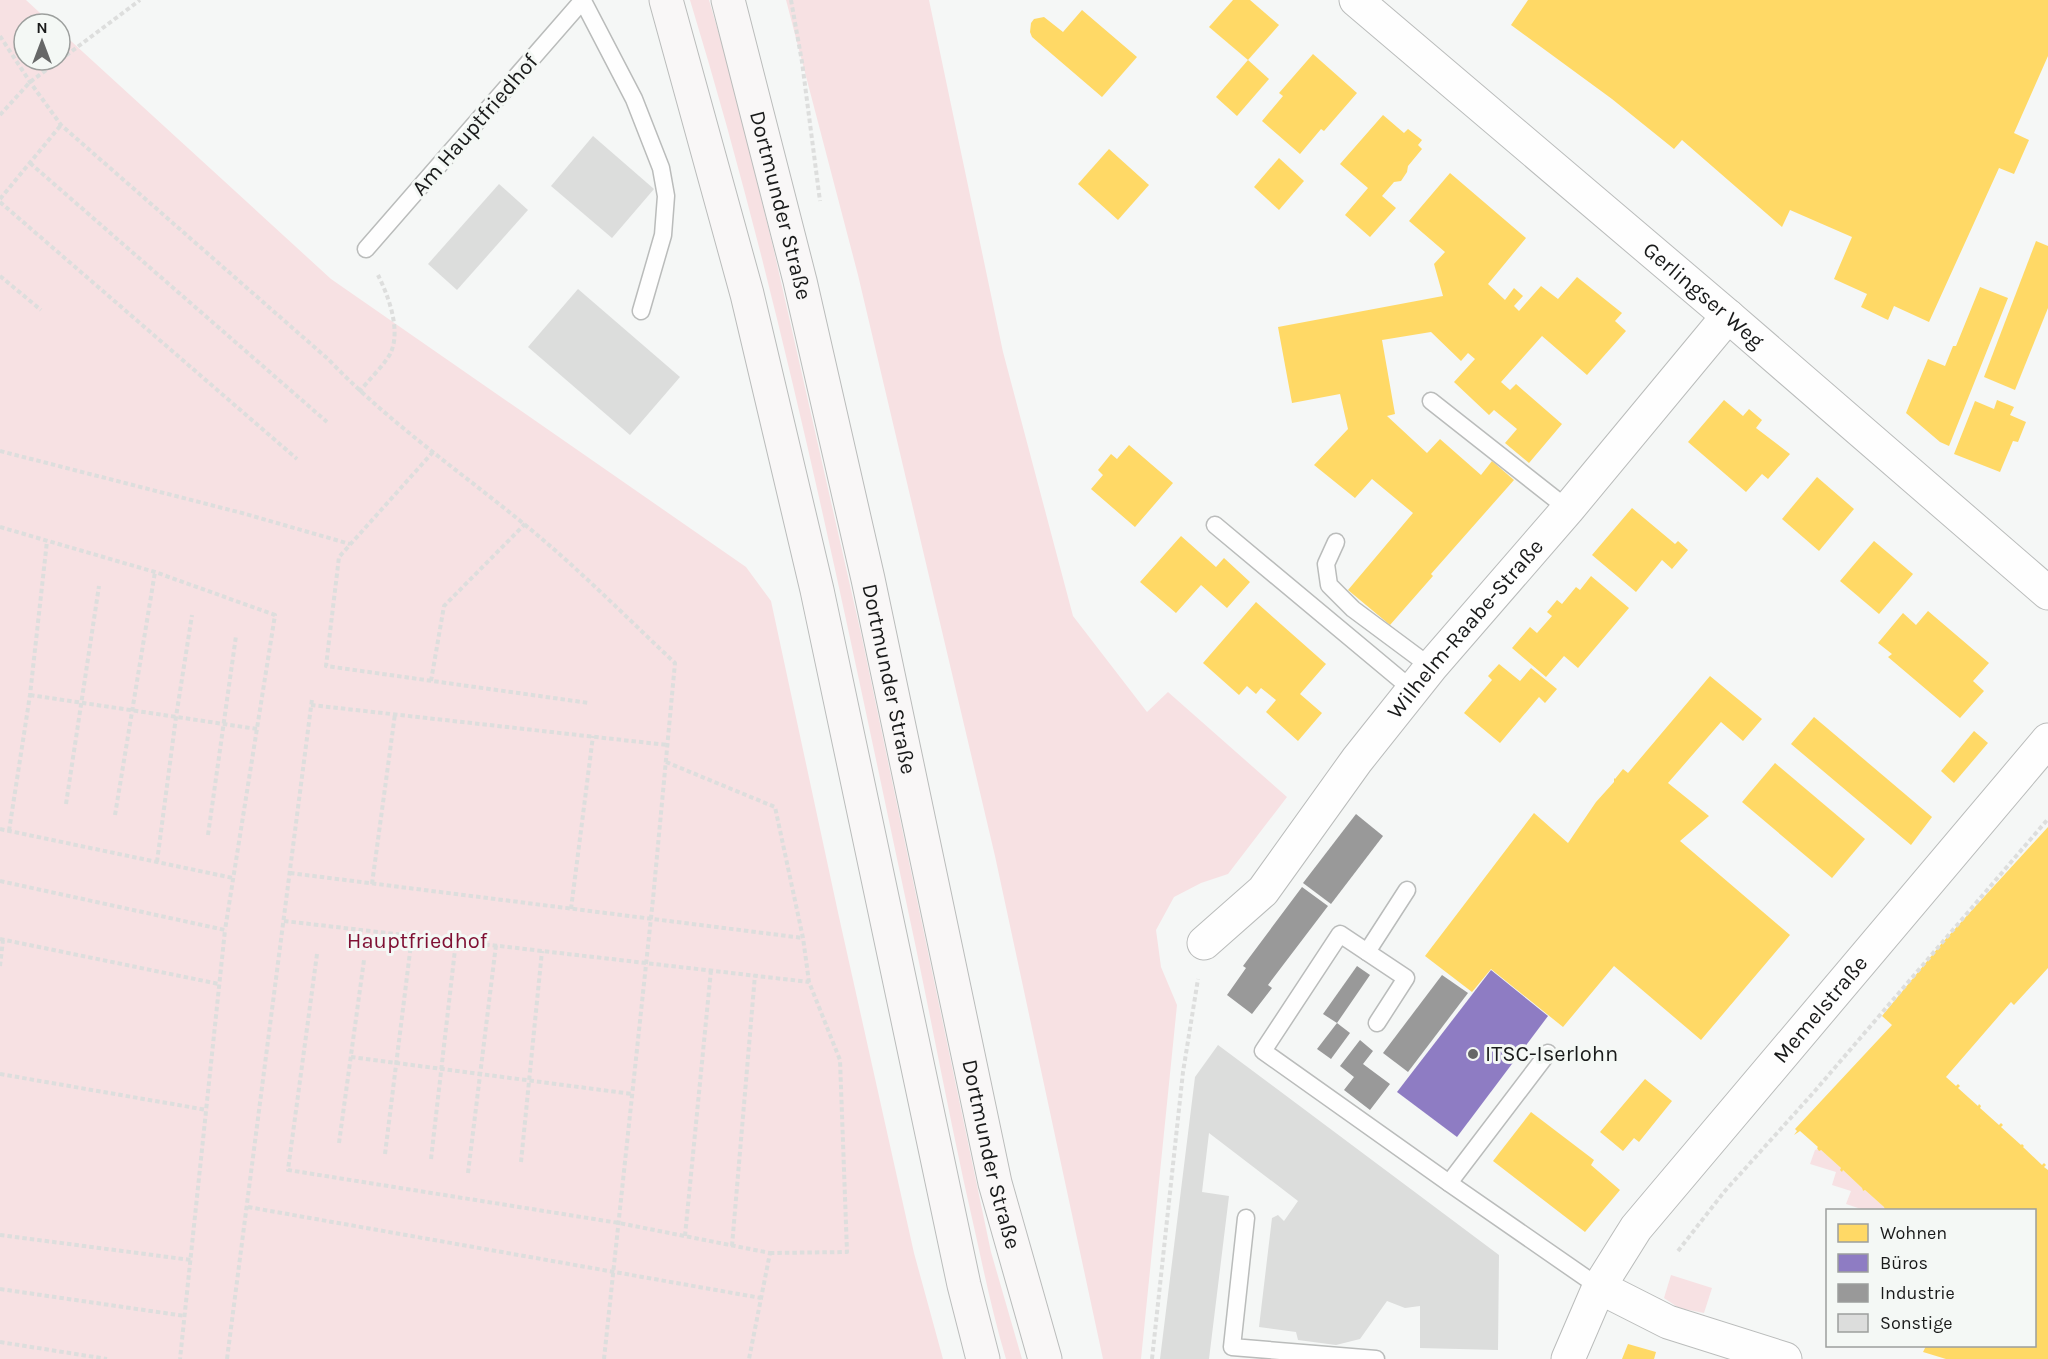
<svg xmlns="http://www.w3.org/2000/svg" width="2048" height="1359" viewBox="0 0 2048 1359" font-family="Karla,sans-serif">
	<rect width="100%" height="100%" fill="#f5f7f6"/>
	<!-- green -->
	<g fill="#f7e1e3">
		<path d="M0 0H26L52 24H24V60H60V31L331 279 746 567 771 601 839 917 914 1253 943 1359H0Z"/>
		<path d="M690 0H709L730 72 774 251 862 638 991 1252 1022 1359H1006C994 1319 985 1277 976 1236 954 1141 936 1044 916 948 848 630 785 311 690 0Z"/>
		<path d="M786 0H929L1003 352 1073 616 1147 712 1168 692 1287 797 1228 874 1201 883 1174 897 1156 930 1161 967 1177 1005 1141 1359H1103L995 856 858 275Z"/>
		<path d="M1818 1149 1821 1150 1841 1168V1171L1843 1170 1862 1188 1863 1191 1865 1190 1884 1207 1885 1210H1888H1864L1846 1204 1851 1191 1832 1185 1836 1172 1810 1164 1815 1150Z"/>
		<path d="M1671 1275 1712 1288 1704 1313 1679 1308 1664 1298Z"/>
	</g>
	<!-- homes -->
	<g fill="#ffd966">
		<path d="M1233 0H1250L1279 25 1248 60 1209 27Z"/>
		<path d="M1528 0H2048V56L2014 133 2029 140 2014 174 1999 168 1929 322 1894 306 1888 320 1861 307 1867 294 1834 279 1852 237 1790 210 1782 227 1682 140 1674 149 1612 99 1511 25Z"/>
		<path d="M1082 10 1137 57 1102 97 1032 37 1030 32 1031 23 1034 19 1044 17 1063 32Z"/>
		<path d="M1313 54 1357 93 1324 131 1321 129 1300 154 1262 121 1283 96 1279 93Z"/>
		<path d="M1248 60 1269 79 1237 116 1216 97Z"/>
		<path d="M1383 115 1404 133 1408 129 1422 140 1418 145 1422 149 1408 166 1407 172 1401 181 1394 182 1382 196 1396 208 1370 237 1345 215 1368 188 1340 164Z"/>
		<path d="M1109 149 1149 185 1118 220 1078 184Z"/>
		<path d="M1279 158 1304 181 1279 210 1254 187Z"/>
		<path d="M1450 173 1526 238 1488 284 1505 300 1514 288 1523 296 1514 306 1519 311 1541 286 1558 299 1577 277 1622 313 1615 321 1626 331 1587 375 1542 336 1501 382 1510 390 1516 384 1562 424 1529 463 1505 443 1517 429 1494 410 1489 415 1454 382 1475 359 1468 353 1461 361 1431 332 1382 340 1395 414 1387 416 1427 453 1440 439 1481 475 1492 461 1514 480 1431 574 1433 576 1390 625 1348 590 1413 513 1372 479 1355 498 1314 465 1348 429 1340 394 1292 403 1278 327 1443 296 1434 264 1445 252 1409 221Z"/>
		<path d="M2036 241 2048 246V308L2015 390 1984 377Z"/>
		<path d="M1980 287 2008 298 1949 446 1940 442 1906 413 1928 359 1945 366 1953 346H1956Z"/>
		<path d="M1724 400 1743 416 1749 409 1762 420 1756 428 1790 454 1768 479 1762 474 1746 492 1688 442Z"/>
		<path d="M1997 400 2014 407 2010 415 2026 422 2018 442 2013 441 2000 472 1954 454 1975 401 1994 409Z"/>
		<path d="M1129 445 1173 483 1135 527 1091 489 1103 475 1098 470 1111 454 1117 459Z"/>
		<path d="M1817 477 1854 509 1819 551 1782 519Z"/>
		<path d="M1632 508 1675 544 1678 541 1688 550 1672 569 1662 560 1636 592 1592 555Z"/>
		<path d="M1181 536 1216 567 1224 558 1250 582 1227 608 1201 585 1176 613 1140 582Z"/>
		<path d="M1874 541 1913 574 1879 614 1840 581Z"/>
		<path d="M1591 576 1629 608 1578 668 1564 656 1546 677 1512 648 1530 627 1537 633 1552 616 1547 612 1557 600 1562 604 1576 587 1580 590Z"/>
		<path d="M1256 602 1326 664 1300 694 1322 713 1298 741 1266 712 1276 700 1261 688 1256 694 1247 686 1239 695 1203 663Z"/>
		<path d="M1928 611 1989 663 1973 681 1984 691 1960 718 1888 657 1892 654 1878 643 1903 613 1916 625Z"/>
		<path d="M1499 664 1520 681 1531 668 1557 689 1545 703 1539 697 1500 743 1464 713 1492 680 1488 676Z"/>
		<path d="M1710 676 1762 719 1743 741 1721 722 1668 783 1709 816 1680 841 1790 935 1701 1040 1614 966 1563 1027 1491 969 1472 992 1425 956 1534 813 1568 843 1596 802 1614 782V778L1615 779 1623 769 1628 773Z"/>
		<path d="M1814 717 1932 817 1911 845 1791 744Z"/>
		<path d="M1974 731 1988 743 1954 783 1941 771Z"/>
		<path d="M1775 763 1865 839 1832 878 1742 802Z"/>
		<path d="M2048 827V968L2014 1005 2011 1002 1946 1077 1956 1086 1958 1084 1960 1086 1958 1088 1978 1106 1979 1104 1981 1106 1980 1108 1999 1125 2001 1123 2003 1125 2001 1127 2021 1145 2022 1144 2024 1146 2023 1147 2042 1165 2044 1163 2046 1165 2044 1167 2048 1170V1359H1946L1923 1352 1926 1346H2034V1210H1885L1884 1207 1865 1190 1863 1191 1862 1188 1843 1170 1842 1172 1840 1170 1841 1168 1821 1150 1819 1151 1817 1148 1818 1147 1800 1131 1794 1135 1797 1131 1795 1129 1892 1025 1882 1016 1942 943Z"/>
		<path d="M1645 1079 1672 1101 1639 1142 1634 1138 1623 1151 1600 1132Z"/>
		<path d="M1531 1112 1594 1160 1591 1165 1620 1190 1585 1232 1493 1161Z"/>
		<path d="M1628 1344 1656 1352 1654 1359H1622Z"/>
	</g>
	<!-- offices -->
	<path fill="#8e7cc3" d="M1491 970 1548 1016 1457 1137 1397 1092Z"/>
	<!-- industry -->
	<g fill="#999">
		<path d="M1356 814 1383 836 1331 904 1303 883Z"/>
		<path d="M1302 887 1328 906 1268 985 1272 988 1252 1014 1227 995 1246 968 1243 966Z"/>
		<path d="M1357 966 1370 975 1337 1023 1323 1014Z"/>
		<path d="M1442 975 1468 993 1408 1072 1383 1053Z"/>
		<path d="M1337 1023 1350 1033 1331 1059 1317 1049Z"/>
		<path d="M1360 1040 1373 1051 1363 1064 1390 1084 1370 1110 1344 1090 1354 1077 1340 1066Z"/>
	</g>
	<!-- building -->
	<g fill="#dcdddc">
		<path d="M593 136 654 189 612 238 551 186Z"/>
		<path d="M499 184 528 210 457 290 428 264Z"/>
		<path d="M578 289 680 377 630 435 528 347Z"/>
		<path d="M1218 1045 1499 1255 1498 1350 1420 1348V1306L1405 1308 1387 1301 1360 1339 1336 1345 1298 1340 1296 1332 1259 1327 1272 1218 1278 1215 1284 1221 1298 1201 1209 1133 1202 1192 1229 1196 1209 1359H1160L1195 1077Z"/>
	</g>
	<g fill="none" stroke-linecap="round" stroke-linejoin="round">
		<!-- lane casing -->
		<g stroke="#babcbb" stroke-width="19">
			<g id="lane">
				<path d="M583 1 634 99 661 168 666 196 663 235 641 311"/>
				<path d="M366 249 583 0"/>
				<path d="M1431 401 1568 509"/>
				<path d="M1215 525 1414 691"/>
				<path d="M1336 542 1326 564 1329 585 1353 609 1431 667"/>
				<path d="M1367 952 1407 890"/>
				<path d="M1377 1023 1406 978 1340 934 1263 1051 1449 1183 1599 1287"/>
				<path d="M1449 1183 1548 1053"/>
				<path d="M1246 1218 1232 1347 1376 1359"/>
			</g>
		</g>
		<!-- street casing -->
		<g stroke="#babcbb" stroke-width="35">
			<g id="street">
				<path id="s1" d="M1356 0 1728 316 2048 593"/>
				<path id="s2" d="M1204 943 1263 891 1357 760 1431 667 1568 509 1728 316"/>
				<path d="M1599 1287 1668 1322 1785 1359"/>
				<path id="s3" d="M1568 1359 1599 1287 1636 1228 2048 740"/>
			</g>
		</g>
		<!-- secondary casing -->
		<g stroke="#babcbb" stroke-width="35">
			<g id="secondary">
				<path d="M666 0 747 294 817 590 964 1285 983 1359"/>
				<path id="s4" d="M728 0 800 281 868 579 995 1183 1045 1359"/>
			</g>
		</g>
		<!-- path -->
		<g stroke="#dddedd" stroke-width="4" stroke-dasharray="4.5 3" stroke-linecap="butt">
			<path d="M791 0 802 62 820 201"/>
			<path d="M0 36 30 82 61 125 328 359C387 421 458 470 524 524 577 567 625 616 675 663L653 899 604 1359"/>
			<path d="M60 60 140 0"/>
			<path d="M0 115 30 82 60 60"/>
			<path d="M30 163 327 422"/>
			<path d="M0 199 61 125"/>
			<path d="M0 202 297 459"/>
			<path d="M0 276 41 310"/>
			<path d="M359 392C367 382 387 362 391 352 401 329 388 295 378 275"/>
			<path d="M0 451 242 513 350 544"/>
			<path d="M433 452 339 557 326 666 589 703"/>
			<path d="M0 527 155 572 275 615 225 930"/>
			<path d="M431 681 444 606 525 524"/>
			<path d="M30 695 257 729"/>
			<path d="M311 705 667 745"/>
			<path d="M666 762 775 807 803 938 809 982 840 1060 847 1252 770 1253"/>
			<path d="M66 804 99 586"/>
			<path d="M115 815 155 572"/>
			<path d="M0 829 233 878"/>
			<path d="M9 831 30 695 47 541"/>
			<path d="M208 835 236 636"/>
			<path d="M157 862 176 717 192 615"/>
			<path d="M290 873 803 938"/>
			<path d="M0 881 225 930 180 1359"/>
			<path d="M372 884 395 714"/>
			<path d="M571 909 593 736"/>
			<path d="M284 921 809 982"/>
			<path d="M0 939 219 984"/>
			<path d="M317 954 288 1170 619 1223 770 1253 749 1359"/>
			<path d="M0 966 3 940"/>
			<path d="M351 1057 632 1094"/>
			<path d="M0 1074 207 1110"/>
			<path d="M339 1143 364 960"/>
			<path d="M385 1154 412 936"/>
			<path d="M431 1159 456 941"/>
			<path d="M521 1162 542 951"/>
			<path d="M468 1173 496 945"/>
			<path d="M248 1207 761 1298"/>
			<path d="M0 1235 191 1260"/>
			<path d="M685 1236 711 970"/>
			<path d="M732 1246 755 975"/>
			<path d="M1678 1251 1724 1192 1814 1092 2048 819"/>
			<path d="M0 1289 185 1316"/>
			<path d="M0 1342 107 1359"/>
			<path d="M227 1359 312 699"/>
			<path d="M1152 1359 1183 1072 1198 979"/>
		</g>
		<!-- lane -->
		<use href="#lane" stroke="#fefefe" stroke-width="16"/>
		<!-- street -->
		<use href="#street" stroke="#fefefe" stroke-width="33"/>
		<!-- secondary -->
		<use href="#secondary" stroke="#f9f7f7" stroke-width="33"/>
	</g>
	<!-- markers -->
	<circle fill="#666767" stroke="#f4f8f5" stroke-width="2" cx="1473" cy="1054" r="6"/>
	<g text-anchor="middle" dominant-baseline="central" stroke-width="6" stroke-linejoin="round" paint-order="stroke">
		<!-- street labels -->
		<g font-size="22" fill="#191a1a" stroke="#f4f8f5">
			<text transform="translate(475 125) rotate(-49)">Am Hauptfriedhof</text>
			<text stroke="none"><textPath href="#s4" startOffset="212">Dortmunder Straße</textPath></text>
			<text stroke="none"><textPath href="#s1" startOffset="456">Gerlingser Weg</textPath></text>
			<text stroke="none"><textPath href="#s2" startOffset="410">Wilhelm-Raabe-Straße</textPath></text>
			<text stroke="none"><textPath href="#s4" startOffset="698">Dortmunder Straße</textPath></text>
			<text stroke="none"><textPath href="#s3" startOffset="434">Memelstraße</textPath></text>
			<text stroke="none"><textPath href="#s4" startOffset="1184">Dortmunder Straße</textPath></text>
		</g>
		<!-- park labels -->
		<g font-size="22" fill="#7f1033" stroke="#f4f8f5">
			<text x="417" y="941">Hauptfriedhof</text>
		</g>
		<!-- poi labels -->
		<g font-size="22" fill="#191a1a" stroke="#f4f8f5" text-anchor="start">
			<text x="1485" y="1054">ITSC-Iserlohn</text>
		</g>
	</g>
	<!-- legend -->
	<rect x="1826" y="1209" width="210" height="138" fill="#f4f8f5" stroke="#9c9f9d" stroke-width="1.5"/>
	<rect x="1838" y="1224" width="30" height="18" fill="#ffd966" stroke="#9c9f9d" stroke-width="1.5"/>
	<text x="1880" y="1239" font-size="18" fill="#191a1a">Wohnen</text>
	<rect x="1838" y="1254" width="30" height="18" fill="#8e7cc3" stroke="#9c9f9d" stroke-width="1.5"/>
	<text x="1880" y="1269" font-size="18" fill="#191a1a">Büros</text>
	<rect x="1838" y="1284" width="30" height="18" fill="#999999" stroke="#9c9f9d" stroke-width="1.5"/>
	<text x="1880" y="1299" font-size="18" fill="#191a1a">Industrie</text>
	<rect x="1838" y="1314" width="30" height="18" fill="#dcdddc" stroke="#9c9f9d" stroke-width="1.5"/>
	<text x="1880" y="1329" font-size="18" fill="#191a1a">Sonstige</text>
	<!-- north arrow -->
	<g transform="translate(42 42)"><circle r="28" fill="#f4f8f5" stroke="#9c9f9d" stroke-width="1.5"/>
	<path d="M0-4.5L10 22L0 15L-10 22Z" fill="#666767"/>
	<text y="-9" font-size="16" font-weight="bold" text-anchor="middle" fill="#191a1a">N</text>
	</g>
</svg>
